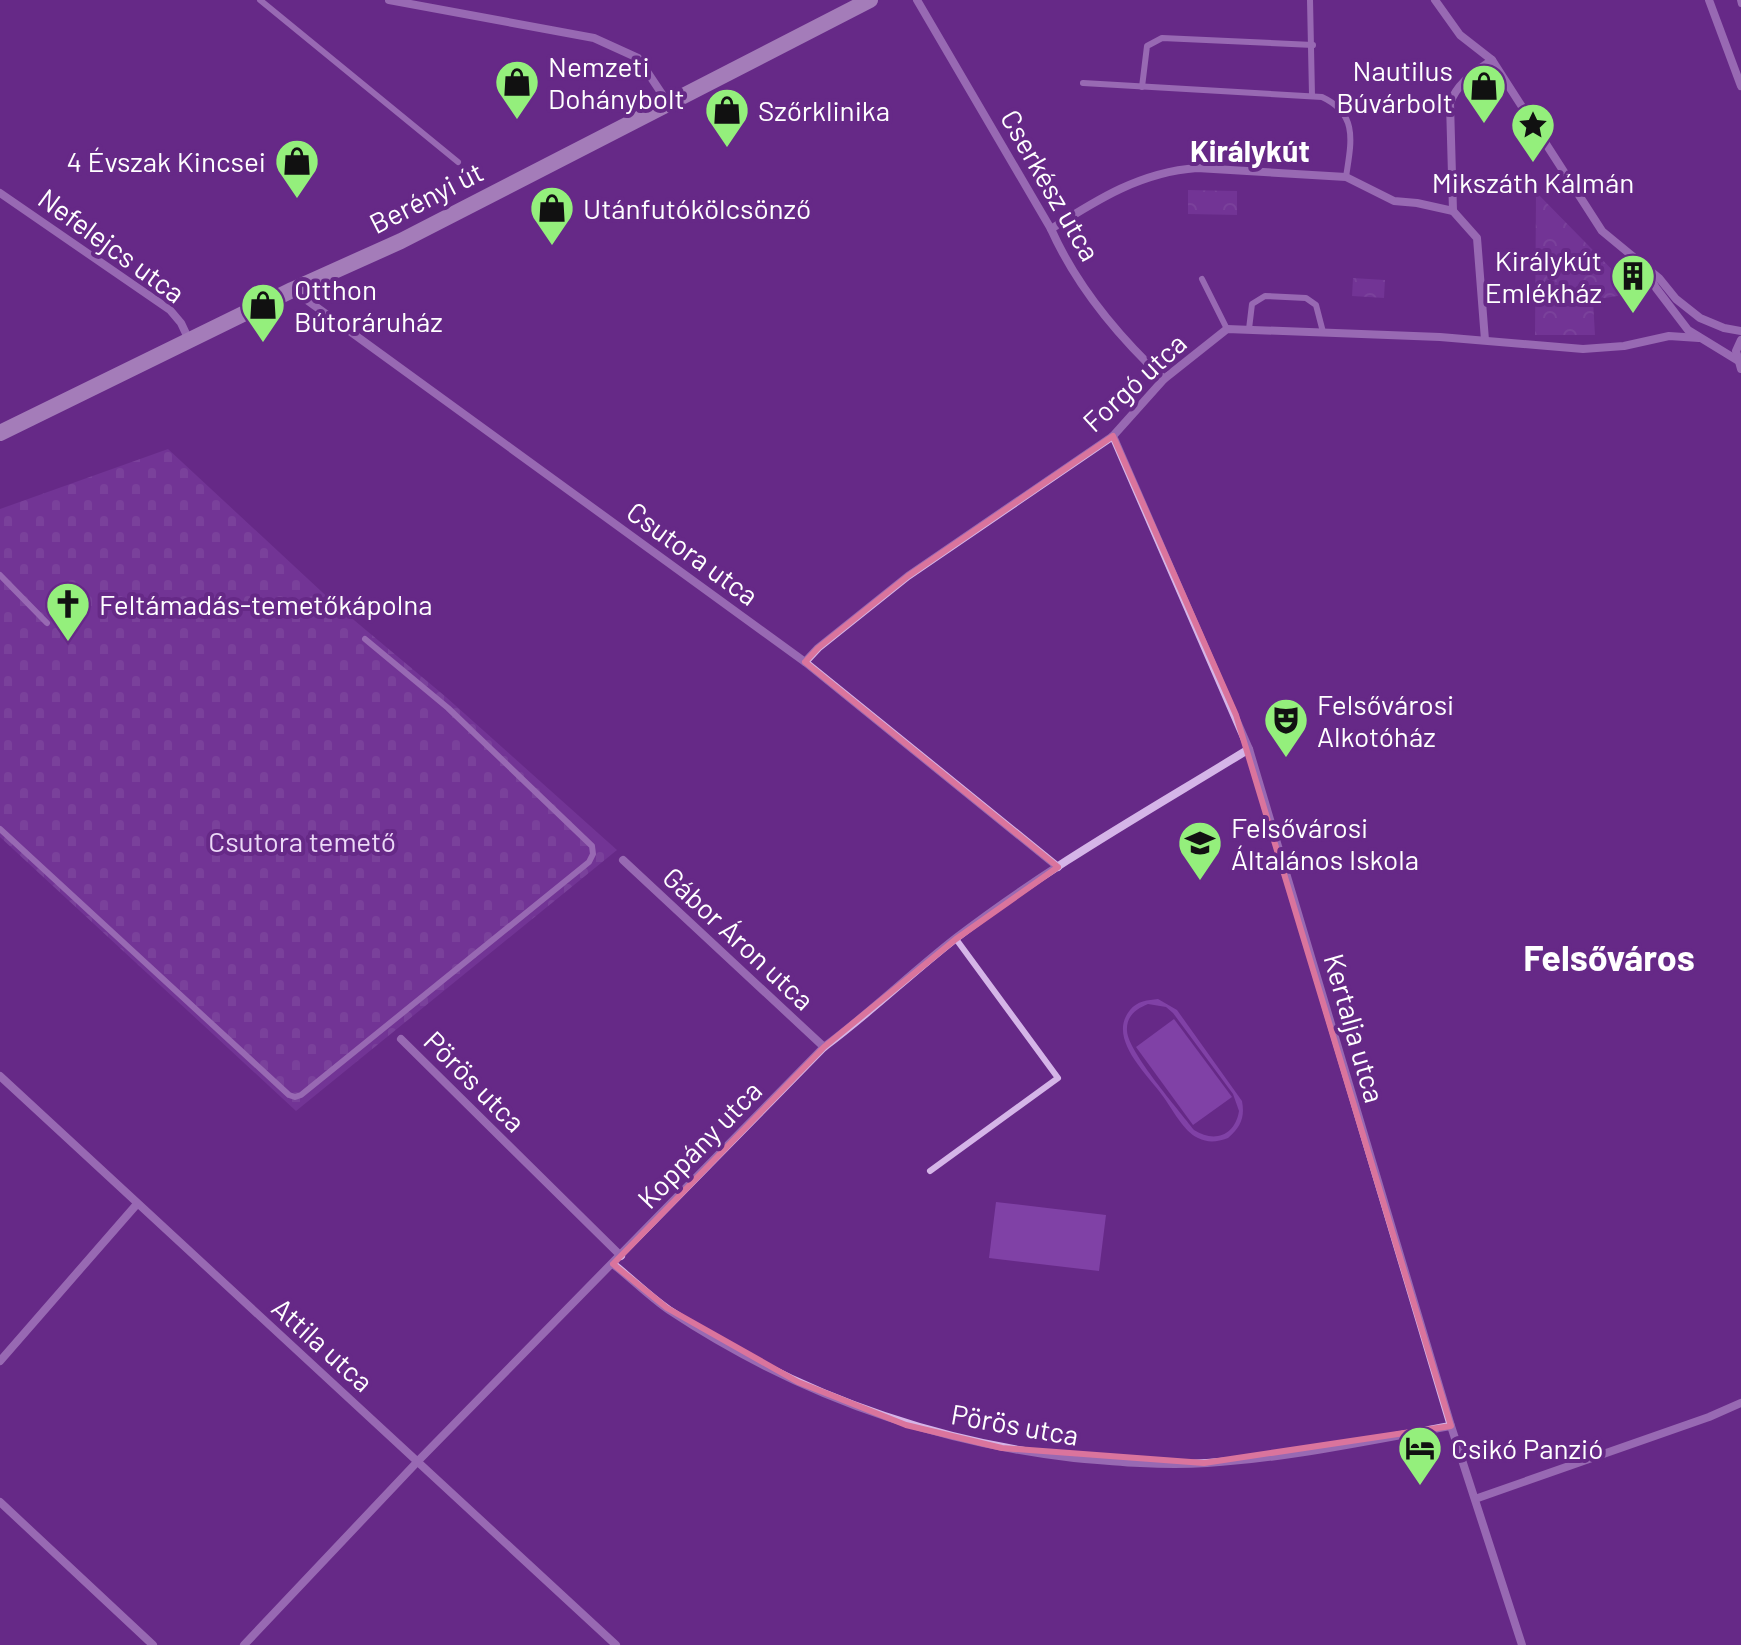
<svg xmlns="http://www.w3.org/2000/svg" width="1741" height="1645" viewBox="0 0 1741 1645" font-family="Barlow,sans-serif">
	<defs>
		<pattern id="cemetery-stones" width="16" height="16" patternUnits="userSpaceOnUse" patternTransform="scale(2)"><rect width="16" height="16" fill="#8041a6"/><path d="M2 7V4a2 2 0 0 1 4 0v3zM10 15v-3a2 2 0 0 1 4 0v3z" fill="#935eb3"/></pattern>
		<pattern id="park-crowns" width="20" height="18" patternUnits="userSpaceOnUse" patternTransform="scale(2)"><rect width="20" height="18" fill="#8041a6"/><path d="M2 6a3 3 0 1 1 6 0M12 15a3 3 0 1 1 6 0" fill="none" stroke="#935eb3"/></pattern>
	</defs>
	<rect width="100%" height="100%" fill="#662987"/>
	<!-- grass -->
	<g fill="#8041a6" fill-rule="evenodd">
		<path d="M1158 999 1177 1010 1242 1101C1245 1117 1241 1127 1228 1138 1217 1142 1208 1143 1198 1138 1183 1131 1172 1108 1162 1095 1146 1073 1107 1038 1130 1010 1137 1001 1148 1000 1158 999ZM1148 1004 1166 1007 1173 1013 1233 1094 1239 1111C1235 1136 1214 1143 1194 1130 1179 1110 1128 1052 1127 1031 1126 1016 1136 1009 1148 1004Z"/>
		<path d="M1174 1019 1232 1097 1193 1125 1136 1047Z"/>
		<path d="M996 1202 1106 1215 1099 1271 989 1258Z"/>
	</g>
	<!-- cemetery -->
	<path fill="url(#cemetery-stones)" d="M168 449 336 605 446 697 617 850 296 1111 0 837V509Z"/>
	<!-- park -->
	<g fill="url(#park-crowns)">
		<path d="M1188 190 1237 191V215L1188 214Z"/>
		<path d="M1536 192 1635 293 1593 300 1595 335H1535Z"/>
		<path d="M1353 278 1385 280 1384 298 1352 296Z"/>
	</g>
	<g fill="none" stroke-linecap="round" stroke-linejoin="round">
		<!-- lane -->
		<g stroke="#d5b5e8" stroke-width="6">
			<path d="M260 0 458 162"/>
			<path d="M1310 0 1312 95"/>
			<path d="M1740 0 1741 4"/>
			<path d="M1083 83 1322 97C1359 114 1351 143 1346 177"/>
			<path d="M1142 87 1147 46 1162 38 1313 45"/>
			<path d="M1202 279 1227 329"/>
			<path d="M1249 329 1252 304 1265 296 1306 298 1316 305 1323 332"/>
			<path d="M0 575 47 623"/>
			<path d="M0 829 289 1095 295 1097 301 1095 589 862 593 854 592 846 448 708 365 639"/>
			<path d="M930 1171 1058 1078 956 939"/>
		</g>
		<!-- street -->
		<g stroke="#d5b5e8" stroke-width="8">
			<path d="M389 0 594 38 638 58 668 103"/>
			<path d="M917 0 1051 229C1076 285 1119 337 1164 379"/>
			<path d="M1435 0 1460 35 1492 60 1602 231 1659 278 1676 299 1700 318 1724 328 1741 331"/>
			<path d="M1709 0 1741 86"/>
			<path d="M0 193 170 310 181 323 189 340"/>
			<path d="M1051 229C1098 199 1141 172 1197 168L1346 177 1394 201 1417 203 1453 211"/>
			<path d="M1646 269 1656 288 1688 330 1737 360"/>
			<path d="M293 290 805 662 1058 867"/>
			<path d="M1485 340 1477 238 1453 211 1450 103C1458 82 1474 73 1492 60"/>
			<path d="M1741 340 1736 351 1741 369"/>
			<path d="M1113 436 1249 749 1451 1426 1522 1645"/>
			<path d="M805 662 818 648 908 576 1113 436 1164 379 1227 329 1440 337 1583 349 1624 346 1669 336 1699 338"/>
			<path d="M623 860 824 1047"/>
			<path d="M401 1039 621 1256"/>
			<path d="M0 1076 616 1645"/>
			<path d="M613 1264C632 1279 650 1297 669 1310 791 1391 928 1441 1074 1458 1118 1462 1163 1466 1207 1463 1289 1458 1370 1440 1451 1426"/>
			<path d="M0 1361 137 1204"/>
			<path d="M1475 1499 1709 1417 1741 1403"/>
			<path d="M0 1502 153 1645"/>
			<path d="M244 1645 418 1461 824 1047C870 1013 911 973 956 938 1048 867 1150 810 1249 749"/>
		</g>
		<!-- secondary -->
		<path stroke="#efdff7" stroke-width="16" d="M0 433 292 290 401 241 870 0"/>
	</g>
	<!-- marked area -->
	<path d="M0 0H1741V1645H0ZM1113 436 1236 715 1451 1426 1204 1463 1002 1448 906 1425 798 1382 667 1308 613 1264 824 1047 956 939 1058 867 805 662 818 648 908 576Z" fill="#662987" fill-opacity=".55" fill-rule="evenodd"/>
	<path fill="none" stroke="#da749d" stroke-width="6" stroke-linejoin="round" d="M1113 436 1236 715 1451 1426 1204 1463 1002 1448 906 1425 798 1382 667 1308 613 1264 824 1047 956 939 1058 867 805 662 818 648 908 576Z"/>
	<!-- icons -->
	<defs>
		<g id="shop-pin" transform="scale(2.3)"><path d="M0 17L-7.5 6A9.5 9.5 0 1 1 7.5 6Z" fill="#94ef7c" stroke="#662987"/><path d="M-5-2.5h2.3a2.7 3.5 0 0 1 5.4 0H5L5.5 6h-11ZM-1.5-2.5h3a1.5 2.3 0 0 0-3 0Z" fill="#111"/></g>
		<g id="sight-pin" transform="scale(2.3)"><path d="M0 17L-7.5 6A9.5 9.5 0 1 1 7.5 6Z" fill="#94ef7c" stroke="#662987"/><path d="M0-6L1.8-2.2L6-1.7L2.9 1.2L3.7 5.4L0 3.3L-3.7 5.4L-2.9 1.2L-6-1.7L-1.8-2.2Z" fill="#111"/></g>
		<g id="building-pin" transform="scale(2.3)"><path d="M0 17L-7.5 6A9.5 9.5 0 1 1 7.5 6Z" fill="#94ef7c" stroke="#662987"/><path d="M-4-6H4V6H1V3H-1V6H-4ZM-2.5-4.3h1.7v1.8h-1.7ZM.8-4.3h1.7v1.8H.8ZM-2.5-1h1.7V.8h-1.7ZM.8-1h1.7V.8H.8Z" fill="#111"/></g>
		<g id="church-pin" transform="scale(2.3)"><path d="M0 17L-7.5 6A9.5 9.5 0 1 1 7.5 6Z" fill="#94ef7c" stroke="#662987"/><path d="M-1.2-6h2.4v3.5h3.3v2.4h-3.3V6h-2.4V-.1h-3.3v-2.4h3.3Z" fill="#111"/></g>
		<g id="theatre-pin" transform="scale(2.3)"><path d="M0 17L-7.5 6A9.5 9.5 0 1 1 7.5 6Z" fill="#94ef7c" stroke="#662987"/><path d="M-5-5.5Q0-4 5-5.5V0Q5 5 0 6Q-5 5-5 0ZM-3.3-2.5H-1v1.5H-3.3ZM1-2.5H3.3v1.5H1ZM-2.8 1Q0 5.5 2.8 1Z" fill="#111"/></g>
		<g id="school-pin" transform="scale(2.3)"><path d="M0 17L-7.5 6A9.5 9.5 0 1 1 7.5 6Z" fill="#94ef7c" stroke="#662987"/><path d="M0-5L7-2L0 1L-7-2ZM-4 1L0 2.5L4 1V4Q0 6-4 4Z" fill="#111"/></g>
		<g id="hotel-pin" transform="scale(2.3)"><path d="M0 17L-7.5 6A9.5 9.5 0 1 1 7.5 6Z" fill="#94ef7c" stroke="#662987"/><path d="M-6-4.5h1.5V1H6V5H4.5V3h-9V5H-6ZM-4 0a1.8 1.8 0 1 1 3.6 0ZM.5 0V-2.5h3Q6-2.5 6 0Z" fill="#111"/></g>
	</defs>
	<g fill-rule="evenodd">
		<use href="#shop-pin" x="517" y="82"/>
		<use href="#shop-pin" x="1484" y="86"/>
		<use href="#shop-pin" x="727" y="110"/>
		<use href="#sight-pin" x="1533" y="125"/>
		<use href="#shop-pin" x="297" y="161"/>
		<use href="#shop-pin" x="552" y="208"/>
		<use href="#building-pin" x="1633" y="276"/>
		<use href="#shop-pin" x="263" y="305"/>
		<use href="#church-pin" x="68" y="604"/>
		<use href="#theatre-pin" x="1286" y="720"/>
		<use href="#school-pin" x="1200" y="843"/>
		<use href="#hotel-pin" x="1420" y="1448"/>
	</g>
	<g text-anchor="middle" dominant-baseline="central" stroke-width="8" stroke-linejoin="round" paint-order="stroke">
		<!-- poi labels -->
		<g font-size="28" fill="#fff" stroke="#662987" text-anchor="start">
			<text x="548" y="66">Nemzeti<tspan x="548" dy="32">Dohánybolt</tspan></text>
			<text x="1453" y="70" text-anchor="end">Nautilus<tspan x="1453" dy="32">Búvárbolt</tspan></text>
			<text x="758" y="110">Szőrklinika</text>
			<text x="266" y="161" text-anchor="end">4 Évszak Kincsei</text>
			<text x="1533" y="182" text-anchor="middle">Mikszáth Kálmán</text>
			<text x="583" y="208">Utánfutókölcsönző</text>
			<text x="1602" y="260" text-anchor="end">Királykút<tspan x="1602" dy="32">Emlékház</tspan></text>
			<text x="294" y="289">Otthon<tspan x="294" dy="32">Bútoráruház</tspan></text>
			<text x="99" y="604">Feltámadás-temetőkápolna</text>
			<text x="1317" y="704">Felsővárosi<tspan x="1317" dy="32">Alkotóház</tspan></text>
			<text x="1231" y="827">Felsővárosi<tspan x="1231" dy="32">Általános Iskola</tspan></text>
			<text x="1451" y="1448">Csikó Panzió</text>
		</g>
		<!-- street labels -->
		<g font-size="28" fill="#fff" stroke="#662987">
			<text transform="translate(1051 185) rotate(60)">Cserkész utca</text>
			<text transform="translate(426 197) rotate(-27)">Berényi út</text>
			<text transform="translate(112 245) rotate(36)">Nefelejcs utca</text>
			<text transform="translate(1134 382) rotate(-43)">Forgó utca</text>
			<text transform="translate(693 553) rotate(36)">Csutora utca</text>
			<text transform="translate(739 938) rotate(43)">Gábor Áron utca</text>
			<text transform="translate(1355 1028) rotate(74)">Kertalja utca</text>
			<text transform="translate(475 1081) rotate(45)">Pörös utca</text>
			<text transform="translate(699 1144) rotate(-46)">Koppány utca</text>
			<text transform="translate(323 1344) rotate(42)">Attila utca</text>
			<text transform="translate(1015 1424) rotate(10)">Pörös utca</text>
		</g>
		<!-- park labels -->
		<g font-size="28" fill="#ecd9f7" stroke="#662987">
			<text x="302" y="841">Csutora temető</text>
		</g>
		<!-- neighbourhood labels -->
		<g font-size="30" font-weight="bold" fill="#fff" stroke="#662987">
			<text x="1250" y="150">Királykút</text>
		</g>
		<!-- district labels -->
		<g font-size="36" font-weight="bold" fill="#fff" stroke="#662987">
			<text x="1609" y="956">Felsőváros</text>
		</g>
	</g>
</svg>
